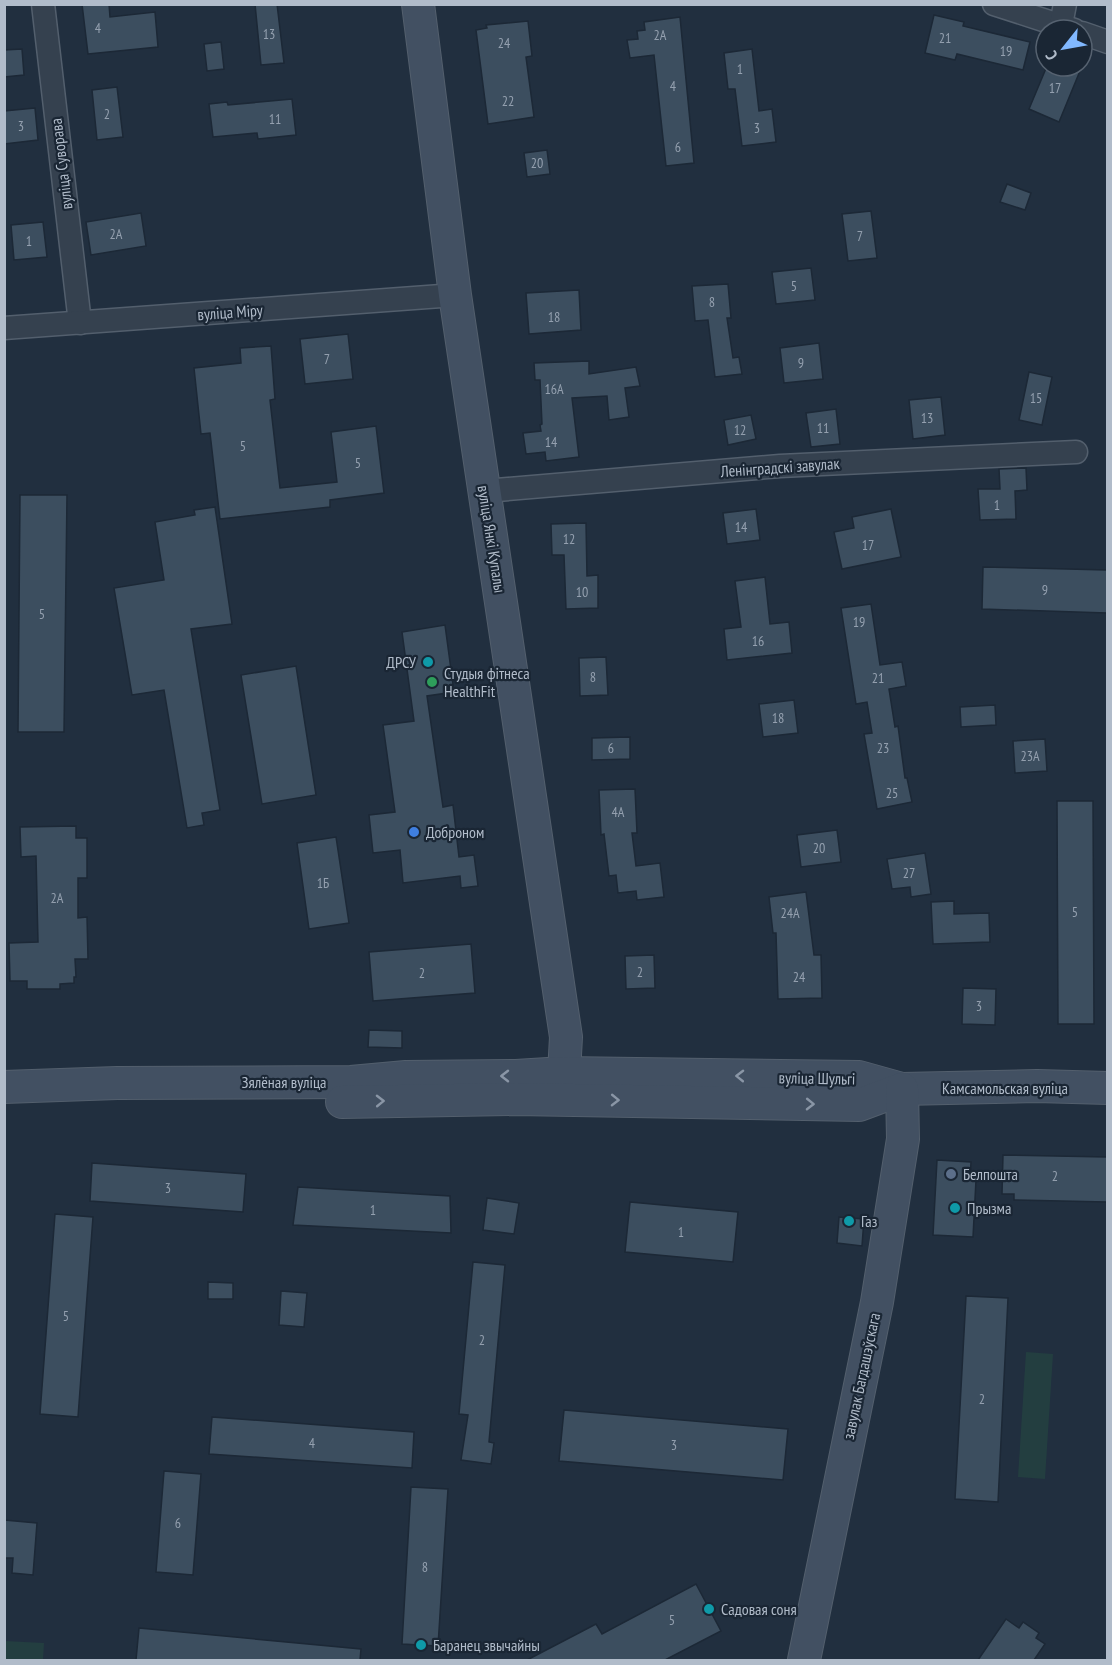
<svg xmlns="http://www.w3.org/2000/svg" width="1112" height="1665" viewBox="0 0 1112 1665" font-family="'PT Sans Narrow',sans-serif">
	<rect width="100%" height="100%" fill="#212f3f"/>
	<!-- green -->
	<g fill="#233e40">
		<path d="M1026 1352 1053 1354 1045 1479 1018 1477Z"/>
		<path d="M5 1641 44 1643 43 1660H5Z"/>
	</g>
	<!-- building -->
	<g fill="#3c4e5f" stroke="#1c2836" stroke-width="1.5">
		<path d="M82 4H109L110 17 155 12 158 47 88 54Z"/>
		<path d="M255 4H277L284 63 261 65Z"/>
		<path d="M934 15 964 22 963 26 1030 42 1023 70 957 54 955 60 925 53Z"/>
		<path d="M680 17 694 163 666 166 654 55 630 58 627 40 638 39 637 31 645 30 644 22Z"/>
		<path d="M528 21 532 56 526 57 534 117 488 124 476 30 487 28 486 25Z"/>
		<path d="M221 42 224 69 207 71 204 44Z"/>
		<path d="M22 49 24 75 4 77V50Z"/>
		<path d="M752 49 759 111 772 109 776 142 742 146 735 89H728L724 53Z"/>
		<path d="M1047 66H1082L1059 122 1029 109Z"/>
		<path d="M117 87 123 137 97 140 92 90Z"/>
		<path d="M292 99 296 135 258 139 257 133 213 137 209 104 227 102 228 105Z"/>
		<path d="M35 108 38 140 4 144V111Z"/>
		<path d="M547 150 550 174 527 177 524 153Z"/>
		<path d="M1007 184 1031 193 1025 210 1000 202Z"/>
		<path d="M871 211 877 258 848 261 842 214Z"/>
		<path d="M141 213 146 246 91 255 86 222Z"/>
		<path d="M43 222 47 257 14 260 11 225Z"/>
		<path d="M811 268 815 300 776 304 772 272Z"/>
		<path d="M728 284 731 318H727L733 358 739 357 742 374 715 377 708 320 695 321 692 286Z"/>
		<path d="M579 290 581 330 529 334 526 293Z"/>
		<path d="M348 334 353 379 305 384 300 339Z"/>
		<path d="M819 343 823 379 784 383 780 348Z"/>
		<path d="M271 346 275 399 270 400 280 488 337 482 331 432 376 426 384 493 330 500V507L220 519 210 433 201 434 194 368 241 363 240 348Z"/>
		<path d="M589 361V374L636 367 640 386 625 388 629 417 609 420 607 396 572 398 579 457 546 461 545 452 526 454 523 433 541 431 540 425 542 424 540 380H535L534 363Z"/>
		<path d="M1029 372 1052 377 1042 425 1019 420Z"/>
		<path d="M941 397 945 435 913 439 909 400Z"/>
		<path d="M836 409 840 444 811 447 806 413Z"/>
		<path d="M751 415 756 439 728 445 724 420Z"/>
		<path d="M1026 468 1027 490 1015 491 1016 519 980 520 978 489H1000L999 469Z"/>
		<path d="M20 495H67L64 732H18Z"/>
		<path d="M215 507 232 624 191 629 220 810 202 813 204 825 187 828 164 690 132 695 114 588 164 580 155 522 195 515 194 510Z"/>
		<path d="M756 509 760 540 727 544 723 513Z"/>
		<path d="M891 509 901 557 842 569 834 532 854 528 852 517Z"/>
		<path d="M586 523 587 576 598 575V608L566 609 564 555H552L551 524Z"/>
		<path d="M983 567 1107 570V613L982 609Z"/>
		<path d="M765 577 770 624 789 622 792 653 727 660 724 629 741 627 735 581Z"/>
		<path d="M871 604 880 665 902 662 906 686 889 689 895 727 898 726 905 778H907L912 802 877 809 864 734 872 733 867 702 856 704 841 608Z"/>
		<path d="M445 625 454 692 427 696 443 807 453 805 459 857 474 855 478 886 461 888 460 876 403 883 400 850 373 853 369 815 395 812 383 725 414 721 402 632Z"/>
		<path d="M606 657 608 695 580 696 579 658Z"/>
		<path d="M296 666 316 795 262 804 241 675Z"/>
		<path d="M794 700 798 733 763 737 759 704Z"/>
		<path d="M995 705 996 725 961 727 960 707Z"/>
		<path d="M630 737V759L592 760V738Z"/>
		<path d="M1045 739 1047 771 1015 773 1013 741Z"/>
		<path d="M635 789 637 833H632L636 866 660 863 664 897 637 900 636 891 618 893 616 875 609 876 604 834 601 835 599 790Z"/>
		<path d="M1057 801H1093L1094 1024H1058Z"/>
		<path d="M76 826V838H87V878H78V918L87 917 88 959H75L76 977H74V983L60 984V989H27V981H10L9 943 38 942 36 856 21 857 20 827Z"/>
		<path d="M837 830 841 862 801 867 797 835Z"/>
		<path d="M336 837 349 923 309 929 297 843Z"/>
		<path d="M925 853 931 894 911 897 910 887 892 889 887 859Z"/>
		<path d="M806 892 814 955H821L822 998 778 999 776 933H773L769 897Z"/>
		<path d="M954 901V914L989 913 990 942 933 944 931 902Z"/>
		<path d="M471 944 475 993 373 1001 369 952Z"/>
		<path d="M654 955 655 988 626 989 625 956Z"/>
		<path d="M963 988 996 989 995 1025 962 1024Z"/>
		<path d="M369 1030 402 1031V1048L368 1047Z"/>
		<path d="M1003 1155 1107 1157V1202L1014 1200V1194H1002Z"/>
		<path d="M937 1160 971 1162 970 1180H976L973 1237 933 1235Z"/>
		<path d="M92 1163 246 1174 243 1212 90 1201Z"/>
		<path d="M298 1187 450 1196 451 1233 293 1225Z"/>
		<path d="M487 1198 519 1203 514 1234 483 1230Z"/>
		<path d="M630 1202 738 1212 733 1262 625 1252Z"/>
		<path d="M55 1214 93 1217 78 1417 40 1414Z"/>
		<path d="M839 1217 864 1219 862 1246 837 1243Z"/>
		<path d="M473 1262 505 1265 489 1442 494 1443 491 1464 461 1460 468 1415 459 1414Z"/>
		<path d="M208 1282 233 1283V1299H208Z"/>
		<path d="M281 1291 307 1293 304 1327 279 1325Z"/>
		<path d="M966 1296 1008 1298 998 1502 955 1499Z"/>
		<path d="M564 1410 788 1429 783 1480 559 1461Z"/>
		<path d="M212 1417 414 1432 412 1468 209 1454Z"/>
		<path d="M164 1471 201 1474 193 1575 156 1572Z"/>
		<path d="M411 1487 448 1489 438 1646 402 1644Z"/>
		<path d="M4 1520 37 1523 33 1575 12 1573 13 1558H4Z"/>
		<path d="M696 1584 721 1631 665 1660H527L596 1624 602 1634Z"/>
		<path d="M1006 1619 1019 1628 1023 1622 1039 1633 1036 1638 1045 1644 1034 1660H978Z"/>
		<path d="M139 1628 361 1649 360 1660H136Z"/>
	</g>
	<g fill="none" stroke-linecap="round" stroke-linejoin="round">
		<!-- street casing -->
		<g stroke="#535f6d" stroke-width="25">
			<g id="street">
				<path d="M43 4 80 323"/>
				<path d="M994 4 1074 30"/>
				<path d="M1061 25 1065 4"/>
				<path d="M1082 33 1108 42"/>
				<path d="M4 328 455 295"/>
				<path d="M485 491 780 466 1076 452"/>
			</g>
		</g>
		<!-- secondary casing -->
		<g stroke="#535f6d" stroke-width="34">
			<g id="secondary">
				<path d="M418 4 455 295 566 1037 564 1073 557 1099"/>
				<path d="M4 1087 117 1083 351 1082 406 1077 516 1076 564 1073 859 1077 902 1089 1037 1086 1108 1088"/>
				<path d="M342 1102 516 1099 859 1105 902 1089"/>
				<path d="M804 1660 877 1302 903 1139 902 1089"/>
			</g>
		</g>
		<!-- street -->
		<use href="#street" stroke="#35414f" stroke-width="22"/>
		<!-- secondary -->
		<use href="#secondary" stroke="#425062" stroke-width="32"/>
	</g>
	<!-- one-way arrows -->
	<defs><path id="oneway-chevron" d="M-2-3.5L2.5 0L-2 3.5" fill="none" stroke-width="1.6" stroke-linecap="round" stroke-linejoin="round" transform="scale(1.5)"/></defs>
	<g stroke="#8a96a6">
		<use href="#oneway-chevron" transform="translate(505 1076) rotate(180)"/>
		<use href="#oneway-chevron" transform="translate(740 1076) rotate(-179)"/>
		<use href="#oneway-chevron" transform="translate(615 1100) rotate(1)"/>
		<use href="#oneway-chevron" transform="translate(380 1101) rotate(-1)"/>
		<use href="#oneway-chevron" transform="translate(810 1104) rotate(1)"/>
	</g>
	<!-- markers -->
	<g fill="#0f9aa8" stroke="#1a2634" stroke-width="2">
		<circle cx="428" cy="662" r="6"/>
		<circle cx="955" cy="1208" r="6"/>
		<circle cx="849" cy="1221" r="6"/>
		<circle cx="709" cy="1609" r="6"/>
		<circle cx="421" cy="1645" r="6"/>
	</g>
	<circle fill="#2e9e5b" stroke="#1a2634" stroke-width="2" cx="432" cy="682" r="6"/>
	<circle fill="#3f7fe0" stroke="#1a2634" stroke-width="2" cx="414" cy="832" r="6"/>
	<circle fill="#5c6f8a" stroke="#1a2634" stroke-width="2" cx="951" cy="1174" r="6"/>
	<g text-anchor="middle" dominant-baseline="central" stroke-width="4.5" stroke-linejoin="round" paint-order="stroke">
		<!-- number labels -->
		<g font-size="14" fill="#94a0af">
			<text x="98" y="28">4</text>
			<text x="269" y="34">13</text>
			<text x="660" y="35">2А</text>
			<text x="945" y="38">21</text>
			<text x="504" y="43">24</text>
			<text x="1006" y="51">19</text>
			<text x="740" y="69">1</text>
			<text x="673" y="86">4</text>
			<text x="1055" y="88">17</text>
			<text x="508" y="101">22</text>
			<text x="107" y="114">2</text>
			<text x="275" y="119">11</text>
			<text x="21" y="126">3</text>
			<text x="757" y="128">3</text>
			<text x="678" y="147">6</text>
			<text x="537" y="163">20</text>
			<text x="116" y="234">2А</text>
			<text x="860" y="236">7</text>
			<text x="29" y="241">1</text>
			<text x="794" y="286">5</text>
			<text x="712" y="302">8</text>
			<text x="554" y="317">18</text>
			<text x="327" y="359">7</text>
			<text x="801" y="363">9</text>
			<text x="554" y="389">16А</text>
			<text x="1036" y="398">15</text>
			<text x="927" y="418">13</text>
			<text x="823" y="428">11</text>
			<text x="740" y="430">12</text>
			<text x="551" y="442">14</text>
			<text x="243" y="446">5</text>
			<text x="358" y="463">5</text>
			<text x="997" y="505">1</text>
			<text x="741" y="527">14</text>
			<text x="569" y="539">12</text>
			<text x="868" y="545">17</text>
			<text x="1045" y="590">9</text>
			<text x="582" y="592">10</text>
			<text x="42" y="614">5</text>
			<text x="859" y="622">19</text>
			<text x="758" y="641">16</text>
			<text x="593" y="677">8</text>
			<text x="878" y="678">21</text>
			<text x="778" y="718">18</text>
			<text x="611" y="748">6</text>
			<text x="883" y="748">23</text>
			<text x="1030" y="756">23А</text>
			<text x="892" y="793">25</text>
			<text x="618" y="812">4А</text>
			<text x="819" y="848">20</text>
			<text x="909" y="873">27</text>
			<text x="323" y="883">1Б</text>
			<text x="57" y="898">2А</text>
			<text x="1075" y="912">5</text>
			<text x="790" y="913">24А</text>
			<text x="640" y="972">2</text>
			<text x="422" y="973">2</text>
			<text x="799" y="977">24</text>
			<text x="979" y="1006">3</text>
			<text x="1055" y="1176">2</text>
			<text x="168" y="1188">3</text>
			<text x="373" y="1210">1</text>
			<text x="681" y="1232">1</text>
			<text x="66" y="1316">5</text>
			<text x="482" y="1340">2</text>
			<text x="982" y="1399">2</text>
			<text x="312" y="1443">4</text>
			<text x="674" y="1445">3</text>
			<text x="178" y="1523">6</text>
			<text x="425" y="1567">8</text>
			<text x="672" y="1620">5</text>
		</g>
		<!-- street labels -->
		<g font-size="16" fill="#b1bcca" stroke="#1a2634">
			<text transform="translate(61 164) rotate(-97)">вуліца Суворава</text>
			<text transform="translate(230 312) rotate(-4)">вуліца Міру</text>
			<text transform="translate(780 467) rotate(-4)">Ленінградскі завулак</text>
			<text transform="translate(492 539) rotate(81)">вуліца Янкі Купалы</text>
			<text transform="translate(817 1078) rotate(1)">вуліца Шульгі</text>
			<text x="284" y="1082">Зялёная вуліца</text>
			<text x="1005" y="1088">Камсамольская вуліца</text>
			<text transform="translate(861 1376) rotate(-78)">завулак Багдашэўскага</text>
		</g>
		<!-- poi labels -->
		<g font-size="16" fill="#b1bcca" stroke="#1a2634" text-anchor="start">
			<text x="416" y="662" text-anchor="end">ДРСУ</text>
			<text x="444" y="673">Студыя фітнеса<tspan x="444" dy="18">HealthFit</tspan></text>
			<text x="426" y="832">Доброном</text>
			<text x="963" y="1174">Белпошта</text>
			<text x="967" y="1208">Прызма</text>
			<text x="861" y="1221">Газ</text>
			<text x="721" y="1609">Садовая соня</text>
			<text x="433" y="1645">Баранец звычайны</text>
		</g>
	</g>
	<!-- border -->
	<rect width="1112" height="1665" fill="none" stroke="#b1bcca" stroke-width="12"/>
	<!-- north arrow -->
	<g transform="translate(1064 48) rotate(239)"><circle r="28" fill="#1a2634" stroke="#566270" stroke-width="1.5"/>
	<path d="M0-4.5L10 22L0 15L-10 22Z" fill="#81b8ff"/>
	<text y="-9" font-size="16" font-weight="bold" text-anchor="middle" fill="#b1bcca">С</text>
	</g>
</svg>
